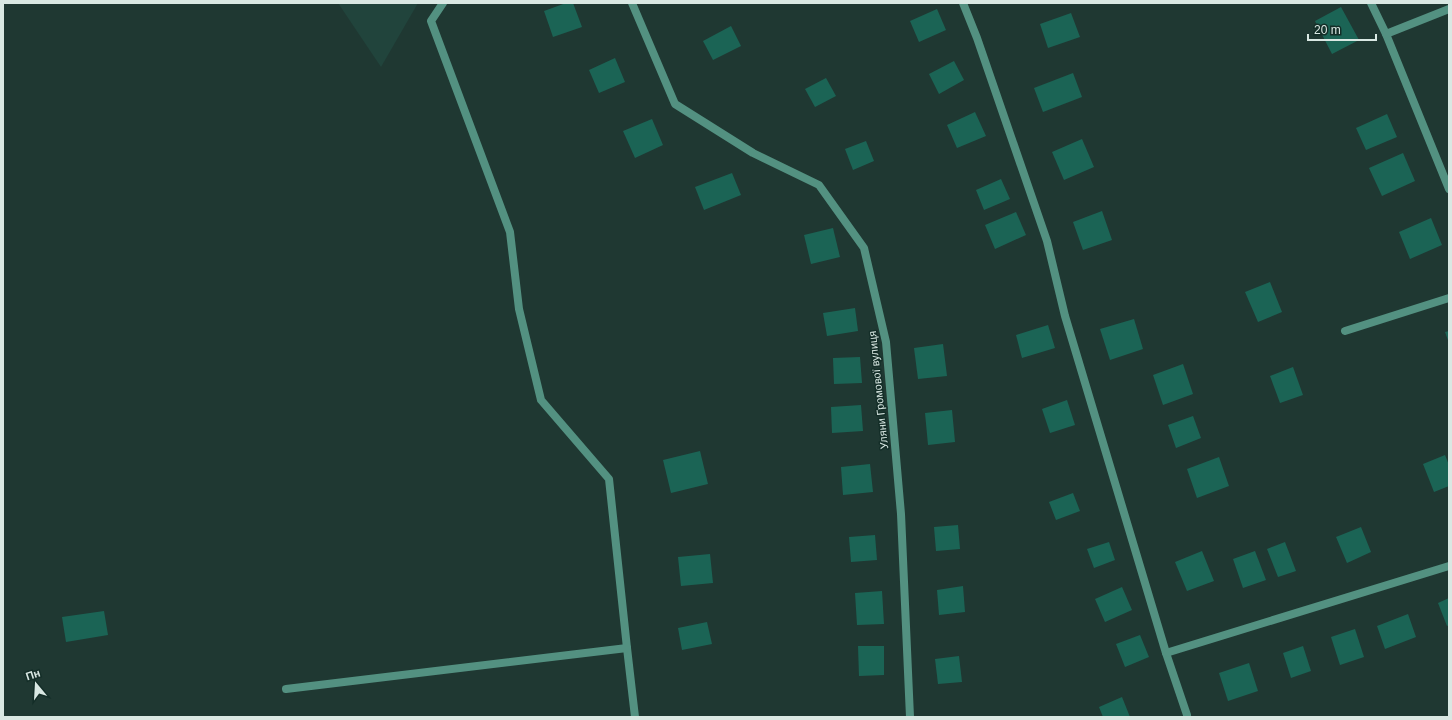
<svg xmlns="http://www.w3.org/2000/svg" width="1452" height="720" viewBox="0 0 1452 720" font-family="Arial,sans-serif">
	<rect width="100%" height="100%" fill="#1f3832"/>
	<!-- built -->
	<path fill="#21443c" d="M338 3H418L381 67Z"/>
	<!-- building -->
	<g fill="#1b6455">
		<path d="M566 3H573L582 27 553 37 544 11Z"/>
		<path d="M1341 7 1359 40 1332 54 1315 21Z"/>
		<path d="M937 9 946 30 919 42 910 21Z"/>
		<path d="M1071 13 1080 37 1048 48 1040 24Z"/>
		<path d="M731 26 741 46 713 60 703 41Z"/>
		<path d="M615 58 625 82 599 93 589 70Z"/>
		<path d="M954 61 964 80 939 94 929 74Z"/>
		<path d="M1073 73 1082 97 1043 112 1034 88Z"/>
		<path d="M826 78 836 96 815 107 805 89Z"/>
		<path d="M975 112 986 136 957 148 947 125Z"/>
		<path d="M1387 114 1397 137 1366 150 1356 128Z"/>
		<path d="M652 119 663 145 635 158 623 131Z"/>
		<path d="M1082 139 1094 167 1064 180 1052 152Z"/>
		<path d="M866 141 874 161 853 170 845 149Z"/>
		<path d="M1403 153 1415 181 1382 196 1369 168Z"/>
		<path d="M732 173 741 195 704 210 695 187Z"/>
		<path d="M1001 179 1010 199 984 210 976 190Z"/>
		<path d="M1102 211 1112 240 1083 250 1073 222Z"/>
		<path d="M1016 212 1026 235 995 249 985 225Z"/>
		<path d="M1431 218 1442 245 1410 259 1399 232Z"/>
		<path d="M833 228 840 257 811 264 804 235Z"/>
		<path d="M1270 282 1282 312 1258 322 1245 292Z"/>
		<path d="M855 308 858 331 827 336 823 313Z"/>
		<path d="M1134 319 1143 349 1110 360 1100 329Z"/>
		<path d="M1048 325 1055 348 1022 358 1016 335Z"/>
		<path d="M1449 331V343L1445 332Z"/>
		<path d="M943 344 947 376 918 379 914 348Z"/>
		<path d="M860 357 862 383 834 384 833 358Z"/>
		<path d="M1183 364 1193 394 1163 405 1153 375Z"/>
		<path d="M1293 367 1303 395 1280 403 1270 376Z"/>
		<path d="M1067 400 1075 425 1050 433 1042 409Z"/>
		<path d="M861 405 863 431 832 433 831 407Z"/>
		<path d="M952 410 955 442 928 445 925 413Z"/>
		<path d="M1193 416 1201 438 1176 448 1168 425Z"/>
		<path d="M700 451 708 484 671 493 663 460Z"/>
		<path d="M1445 455 1449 465V486L1434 492 1423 464Z"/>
		<path d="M1219 457 1229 486 1197 498 1187 469Z"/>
		<path d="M870 464 873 492 843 495 841 467Z"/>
		<path d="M1073 493 1080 511 1056 520 1049 502Z"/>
		<path d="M958 525 960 549 936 551 934 527Z"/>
		<path d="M1361 527 1371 552 1347 563 1336 537Z"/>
		<path d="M875 535 877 560 851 562 849 537Z"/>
		<path d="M1109 542 1115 560 1094 568 1087 549Z"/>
		<path d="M1285 542 1296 571 1278 577 1267 549Z"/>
		<path d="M1202 551 1214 581 1187 591 1175 562Z"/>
		<path d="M1255 551 1266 580 1243 588 1233 559Z"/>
		<path d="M710 554 713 583 681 586 678 557Z"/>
		<path d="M963 586 965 612 939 615 937 590Z"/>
		<path d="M1122 587 1132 610 1105 622 1095 599Z"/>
		<path d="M882 591 884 624 857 625 855 593Z"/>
		<path d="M1449 598V625L1447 626 1438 603Z"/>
		<path d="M104 611 108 635 66 642 62 617Z"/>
		<path d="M1408 614 1416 637 1385 649 1377 626Z"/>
		<path d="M707 622 712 644 682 650 678 628Z"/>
		<path d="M1355 629 1364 657 1340 665 1331 637Z"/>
		<path d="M1140 635 1149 657 1125 667 1116 644Z"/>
		<path d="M858 646H884V675L859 676Z"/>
		<path d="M1303 646 1311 671 1291 678 1283 653Z"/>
		<path d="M959 656 962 682 938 684 935 659Z"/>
		<path d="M1249 663 1258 691 1228 701 1219 673Z"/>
		<path d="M1122 697 1130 717H1103L1099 707Z"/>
	</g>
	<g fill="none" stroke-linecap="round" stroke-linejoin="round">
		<!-- minor -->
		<g stroke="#539181" stroke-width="8">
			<path d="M632 3 675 104 753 153 819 185 864 248 886 342 901 514 910 717"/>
			<path d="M963 3 977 38 1047 241 1065 316 1166 653 1187 715"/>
			<path d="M1371 3 1386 34 1449 189"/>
			<path d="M1386 34 1449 9"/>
			<path d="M1345 331 1449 298"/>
			<path d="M627 648 635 717"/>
			<path d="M1166 653 1449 566"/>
			<path d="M286 689 627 648 609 479 541 400 519 309 510 232 431 21 443 3"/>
		</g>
	</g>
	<g text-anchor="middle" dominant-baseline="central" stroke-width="3" stroke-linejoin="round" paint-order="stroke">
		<!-- street labels -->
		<g font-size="11" fill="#d9e8e3" stroke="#142e28">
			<text transform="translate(878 390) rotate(-96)">Уляни Громової вулиця</text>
		</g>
	</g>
	<!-- border -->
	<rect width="1452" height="720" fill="none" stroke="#d9e8e3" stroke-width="8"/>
	<!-- north arrow -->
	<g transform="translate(36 684) rotate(342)" stroke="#142e28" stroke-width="3" paint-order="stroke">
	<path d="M0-3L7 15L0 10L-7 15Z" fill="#d9e8e3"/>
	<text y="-6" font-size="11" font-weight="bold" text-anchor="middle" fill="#d9e8e3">Пн</text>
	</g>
	<!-- scale -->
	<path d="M1308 34v6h68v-6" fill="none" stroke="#d9e8e3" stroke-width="2"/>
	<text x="1314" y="34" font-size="12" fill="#d9e8e3" stroke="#142e28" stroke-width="3" paint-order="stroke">20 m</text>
</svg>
